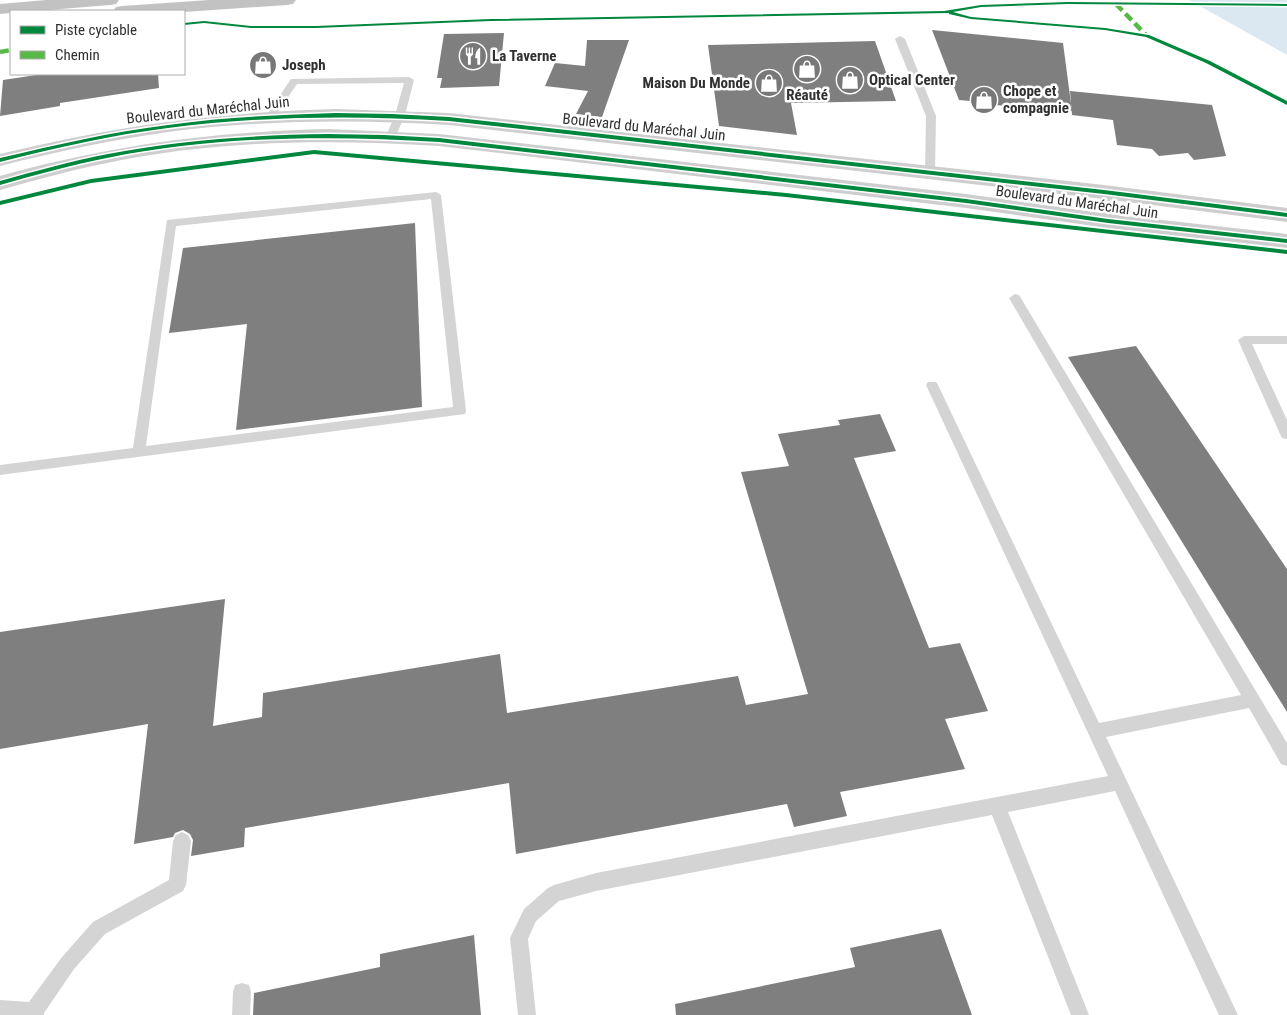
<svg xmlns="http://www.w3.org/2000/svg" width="1287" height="1015" viewBox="0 0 1287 1015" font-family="'Roboto Condensed',sans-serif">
	<rect width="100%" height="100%" fill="#fff"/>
	<!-- water -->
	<path fill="#dbe8f2" d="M1189 0H1287V55Z"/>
	<!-- building -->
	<g fill="#7f7f7f">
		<path d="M932 30 1063 43 1072 111 981 104V102L959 100Z"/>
		<path d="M504 33 499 86 440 88 442 78H437L444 34Z"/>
		<path d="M587 40H629L602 117 576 114 588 91 545 86 555 63 585 66Z"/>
		<path d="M875 41 896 101 791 103 797 135 719 126 708 45Z"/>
		<path d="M43 74H158L159 88 60 103V106L0 116 3 80Z"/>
		<path d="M1070 91 1212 105 1226 156 1194 160 1188 153 1159 156 1152 149 1117 145 1113 120 1072 115Z"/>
		<path d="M415 223 422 407 236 430 247 324 169 333 183 248Z"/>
		<path d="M1136 346 1287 569V712L1068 357Z"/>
		<path d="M880 414 896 451 854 458 929 648 960 643 988 711 945 719 965 769 840 792 847 816 794 827 787 804 516 854 509 783 245 828 244 847 191 856 193 840 190 834 183 830 175 833 173 837 134 844 148 724 0 749V632L225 599 213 726 262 717 263 693 500 654 507 713 738 676 746 705 808 694 741 472 789 466 778 434 840 425 838 420Z"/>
		<path d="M941 929 972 1015H676L675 1004 855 967 850 948Z"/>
		<path d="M474 935 481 1015H253L254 993 380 967V954Z"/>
	</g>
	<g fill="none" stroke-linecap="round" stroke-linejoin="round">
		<!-- lane -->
		<g fill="#d4d4d4" fill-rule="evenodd">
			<path d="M900 36 905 39 936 116 935 173 930 176 925 173 926 116 895 39Z"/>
			<path d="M409 77 414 80 405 115 395 138 391 139 386 136 395 115 404 83 297 84 274 118H268L266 116 291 79Z"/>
			<path d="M1104 189 1109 192 1113 221 1108 225 1103 221 1099 192Z"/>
			<path d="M436 192 441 195 466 411 465 414 0 475V465L133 448 167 220ZM431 199 453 407 146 446 176 226Z"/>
			<path d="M1015 294 1019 295 1287 743V766L1281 764 1249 708 1106 737 1238 1015H1219L1115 791 1008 812 1089 1015H1071L992 815 596 891 559 901 536 921 528 939 536 1015H518L510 938 524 909 548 888 554 885 596 873 1108 776 926 385 928 382H936L938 385 1099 723 1241 695 1009 298Z"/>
			<path d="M1244 336H1287V344H1252L1287 420V439L1282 438 1280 434 1238 340Z"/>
			<path d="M182 832 188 835 191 841 186 885 183 891 105 934 74 969 44 1013V1015H0V1000L29 1002 62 957 93 922 169 880 173 841 176 835Z"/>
			<path d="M242 983 249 985 251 992 250 1015H232L233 992 235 985Z"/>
		</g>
		<!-- secondary -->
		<g fill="#cecece" fill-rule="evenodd">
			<path d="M336 109 449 113 1104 185 1287 208V222L1104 199 449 125C355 119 261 120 168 132 111 140 55 152 0 166V154C114 126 218 112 336 109Z"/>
			<path d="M328 129 439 134 966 194 1108 214 1287 234V248L1108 228 966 208 439 146C328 139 216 140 107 163 71 170 36 180 0 190V176C112 145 212 132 328 129Z"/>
		</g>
		<!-- highway -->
		<g fill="#c2c2c2" fill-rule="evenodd">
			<path d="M46 0H119L116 4 110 5 36 11H11V13L0 14V4Z"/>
			<path d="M209 0H296L293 4 287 5 184 12 113 11 116 7 122 6Z"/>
		</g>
		<!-- quiet -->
		<g stroke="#58b947" stroke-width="4.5" stroke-dasharray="9 4.5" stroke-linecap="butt">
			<path d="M1116 4 1146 35"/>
			<path d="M0 52 11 50"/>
		</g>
		<!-- cycleway casing -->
		<g stroke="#fff" stroke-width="3">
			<g id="cycleway">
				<path d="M1068 2 1287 4V6L1068 4 981 7 953 12 971 17 1105 28 1149 35 1210 61 1287 101V105L1206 63 1146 37 1105 30 971 19 949 14V13L491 21 316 28H251L204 23 184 25V23L204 21 251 26H316L491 19 944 11 981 5Z"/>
				<path d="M336 113 392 114 449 117 1104 190 1287 213V217L1104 194 449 121C355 115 262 116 168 128 111 135 55 148 0 162V158C56 145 111 132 168 125 224 117 279 115 336 113Z"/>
				<path d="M328 134 384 135 439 138 966 199 1108 219 1287 239V243L1108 223 966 203 439 142C328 135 216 136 107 158 71 165 35 175 0 185V181C36 171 71 161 108 154 181 140 254 135 328 134Z"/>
				<path d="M314 150 786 193 1287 250V254L786 197 314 154 91 183 0 205V201L91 179Z"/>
			</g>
		</g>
		<!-- cycleway -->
		<use href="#cycleway" fill="#00873e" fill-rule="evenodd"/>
	</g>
	<!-- icons -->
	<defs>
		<g id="restaurant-disc" transform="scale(1.4375)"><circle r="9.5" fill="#787878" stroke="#fff"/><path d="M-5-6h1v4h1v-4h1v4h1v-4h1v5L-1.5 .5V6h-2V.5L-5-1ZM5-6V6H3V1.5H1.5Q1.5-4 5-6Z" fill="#fff"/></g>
		<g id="shop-disc" transform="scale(1.4375)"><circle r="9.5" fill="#787878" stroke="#fff"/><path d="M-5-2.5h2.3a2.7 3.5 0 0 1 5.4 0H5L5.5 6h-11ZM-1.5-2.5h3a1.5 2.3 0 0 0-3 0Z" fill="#fff"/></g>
	</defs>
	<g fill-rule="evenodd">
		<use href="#restaurant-disc" x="473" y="56"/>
		<use href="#shop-disc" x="263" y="65"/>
		<use href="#shop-disc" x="807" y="69"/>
		<use href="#shop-disc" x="850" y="80"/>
		<use href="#shop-disc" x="769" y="83"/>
		<use href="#shop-disc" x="984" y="100"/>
	</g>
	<g text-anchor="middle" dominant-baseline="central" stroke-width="5" stroke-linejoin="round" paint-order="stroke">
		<!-- far-poi labels -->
		<g font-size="15" font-weight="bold" fill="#303030" stroke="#fff" text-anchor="start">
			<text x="492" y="56">La Taverne</text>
			<text x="282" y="65">Joseph</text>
			<text x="869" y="80">Optical Center</text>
			<text x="750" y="83" text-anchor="end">Maison Du Monde</text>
			<text x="1003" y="91">Chope et<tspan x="1003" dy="17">compagnie</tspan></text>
			<text x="807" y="95" text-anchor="middle">Réauté</text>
		</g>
		<!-- far-street labels -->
		<g font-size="15" fill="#303030" stroke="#fff">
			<text transform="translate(208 110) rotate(-6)">Boulevard du Maréchal Juin</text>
			<text transform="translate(644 127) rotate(6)">Boulevard du Maréchal Juin</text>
			<text transform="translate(1077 202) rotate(8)">Boulevard du Maréchal Juin</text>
		</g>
	</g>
	<!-- legend -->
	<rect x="10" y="10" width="175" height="65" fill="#ffffff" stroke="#acacac"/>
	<rect x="20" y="26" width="25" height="8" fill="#00873e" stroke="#acacac"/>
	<text x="55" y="35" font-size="15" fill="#303030">Piste cyclable</text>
	<rect x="20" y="51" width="25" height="8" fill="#58b947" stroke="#acacac"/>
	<text x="55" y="60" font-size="15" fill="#303030">Chemin</text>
</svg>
